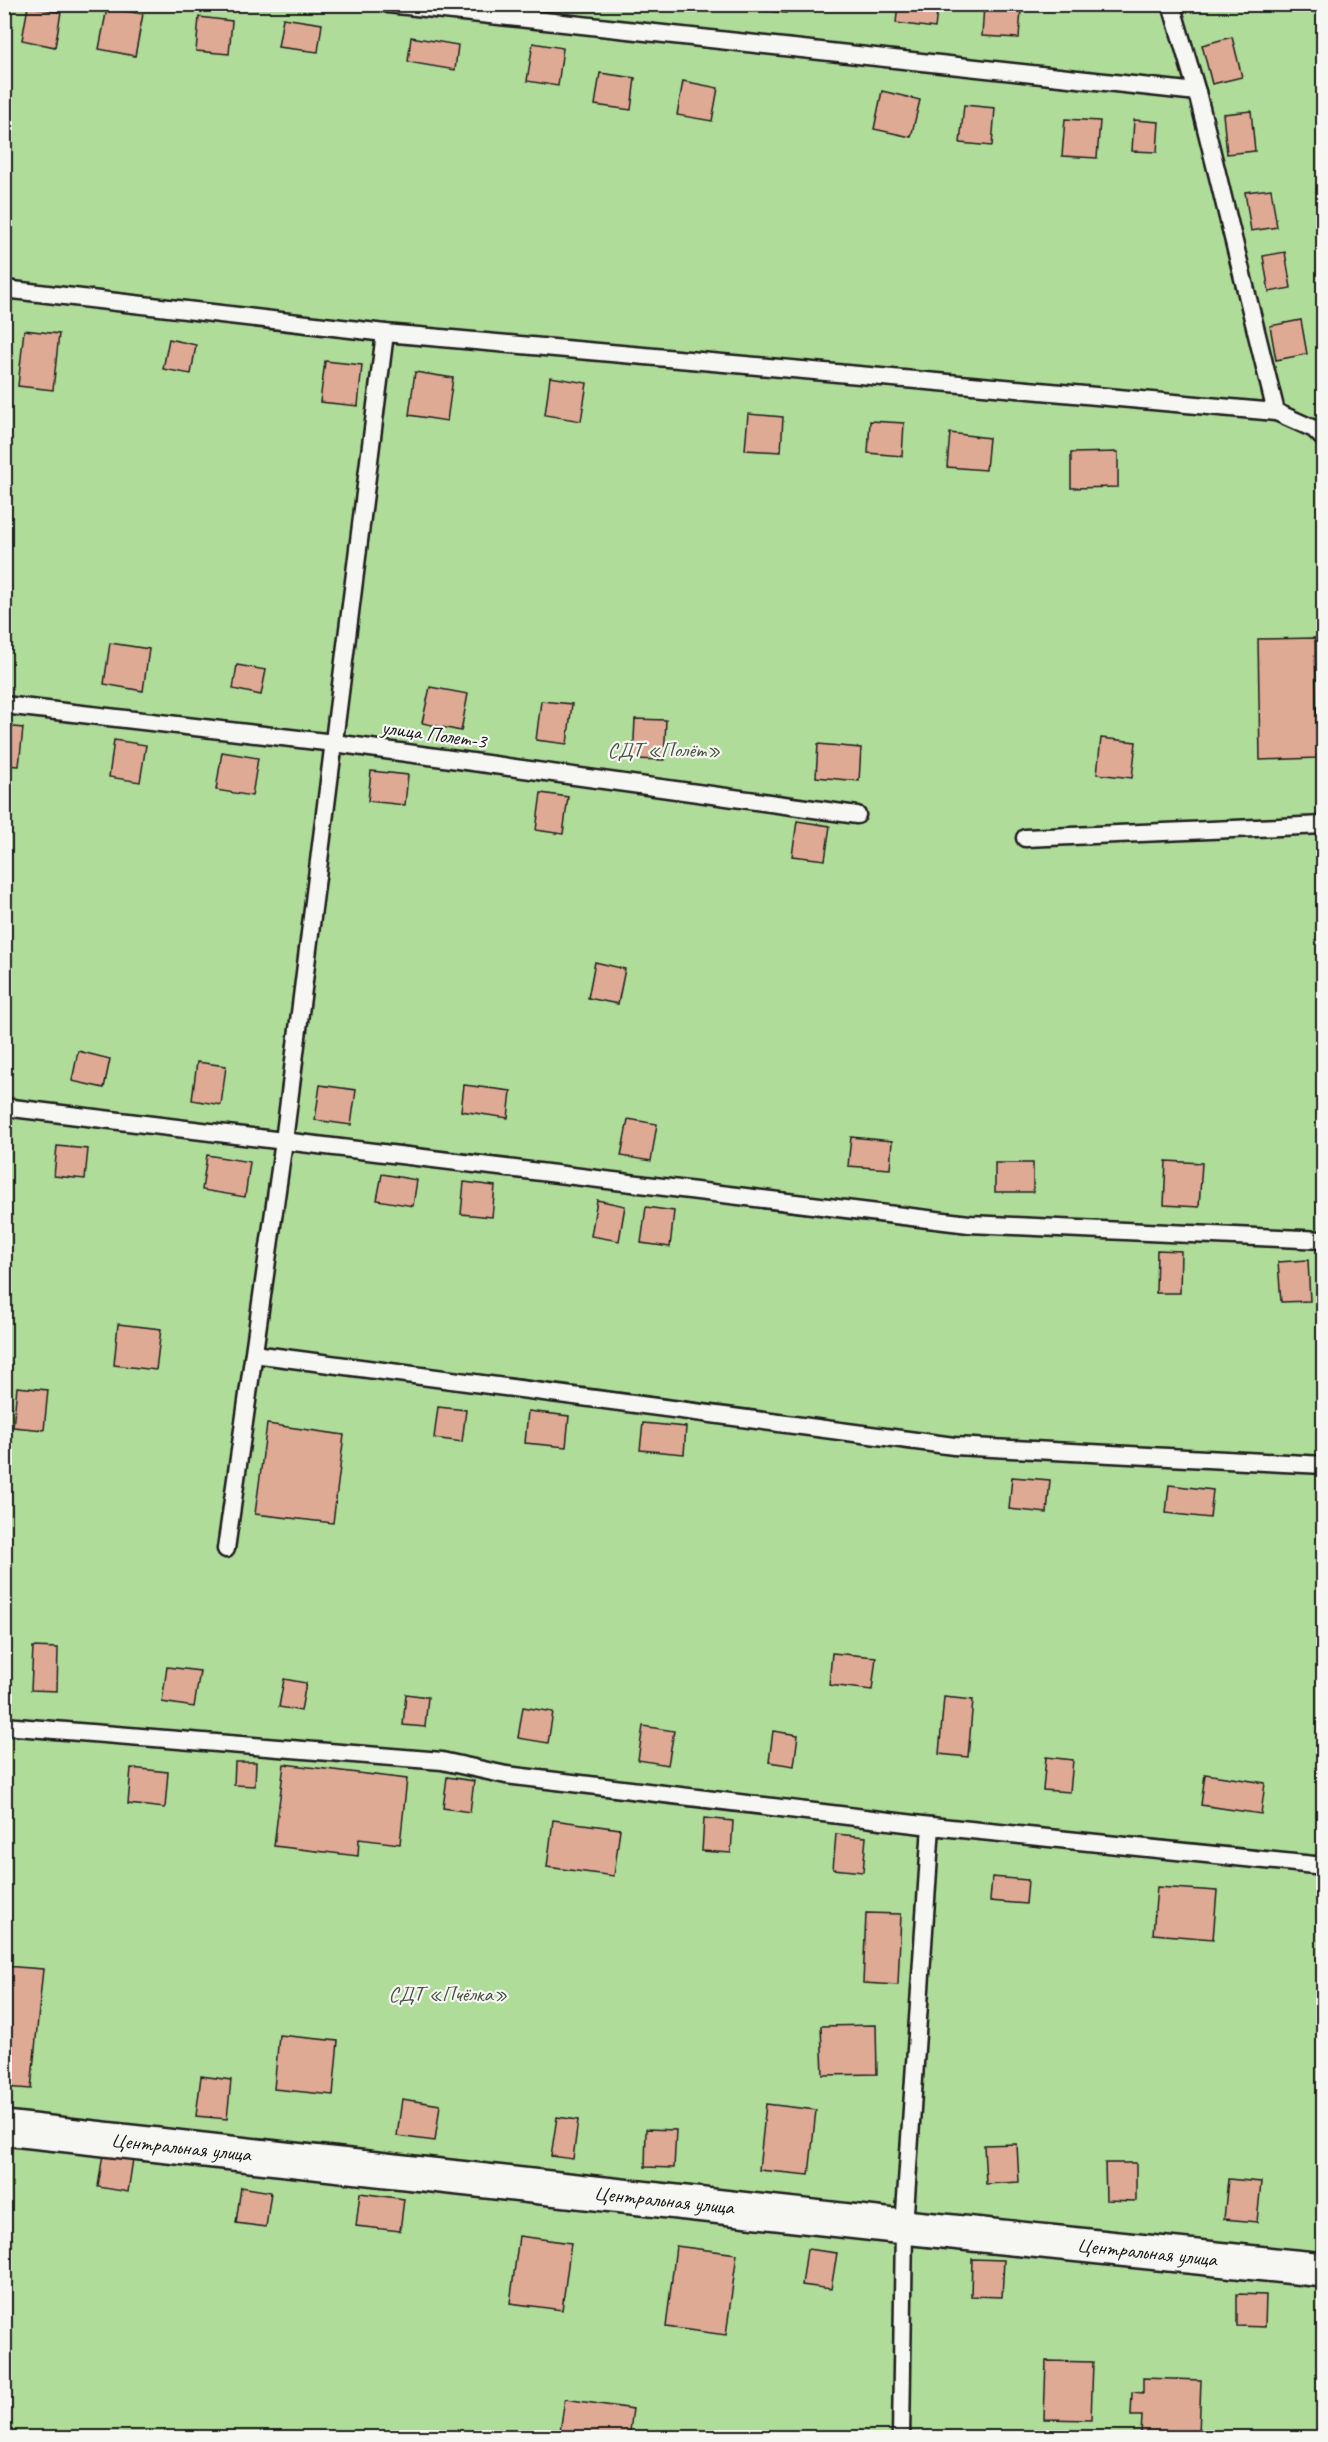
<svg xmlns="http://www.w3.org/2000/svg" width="1328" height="2442" viewBox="0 0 1328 2442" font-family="Caveat,sans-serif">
	<rect width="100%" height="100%" fill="#f1e7df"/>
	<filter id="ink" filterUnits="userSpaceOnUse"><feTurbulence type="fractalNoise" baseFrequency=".0167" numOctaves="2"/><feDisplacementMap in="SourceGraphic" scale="12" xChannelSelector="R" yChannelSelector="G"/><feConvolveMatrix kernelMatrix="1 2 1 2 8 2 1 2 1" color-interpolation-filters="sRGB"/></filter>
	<g filter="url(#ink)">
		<!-- green -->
		<path fill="#b0dc9a" stroke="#667c5b" stroke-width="1.5" d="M5 5H1323V2437L5 2438Z"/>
		<!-- building -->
		<g fill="#dfaa94" stroke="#1c1c1c" stroke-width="1.5">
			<path d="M760 4H787L786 13 759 10Z"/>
			<path d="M898 4H938L935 28 896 23Z"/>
			<path d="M984 5 1021 8 1019 38 982 36Z"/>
			<path d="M28 6 61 12 55 47 22 40Z"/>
			<path d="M107 8 143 14 135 56 99 49Z"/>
			<path d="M199 17 232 21 229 54 196 51Z"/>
			<path d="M283 18 322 24 318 52 278 47Z"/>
			<path d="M411 37 458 45 455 70 408 62Z"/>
			<path d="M1232 37 1242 77 1212 84 1202 45Z"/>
			<path d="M533 43 563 48 558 86 527 81Z"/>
			<path d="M600 73 635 78 631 110 595 105Z"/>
			<path d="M683 81 718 88 712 121 677 115Z"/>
			<path d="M882 91 920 100 911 137 874 129Z"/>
			<path d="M964 105 995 108 992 146 960 143Z"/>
			<path d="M1251 111 1255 151 1227 154 1223 114Z"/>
			<path d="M1065 119 1100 121 1097 158 1062 156Z"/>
			<path d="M1134 120 1159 122 1157 152 1132 151Z"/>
			<path d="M1271 189 1277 227 1251 231 1245 192Z"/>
			<path d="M1285 252 1291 288 1269 292 1263 256Z"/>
			<path d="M1301 320 1307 354 1276 360 1270 326Z"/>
			<path d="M24 330 59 334 53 390 18 386Z"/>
			<path d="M169 339 196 345 191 374 163 369Z"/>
			<path d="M325 361 362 365 358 406 320 402Z"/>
			<path d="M415 372 453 378 447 421 409 415Z"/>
			<path d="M550 377 587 383 581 421 545 415Z"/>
			<path d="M748 414 783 417 781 452 745 450Z"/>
			<path d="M870 421 904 423 902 456 868 453Z"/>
			<path d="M950 433 989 438 986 470 947 467Z"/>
			<path d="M1118 452V487L1071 488V453Z"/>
			<path d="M1315 638 1317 758 1260 760 1258 639Z"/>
			<path d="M110 643 149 649 143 691 104 684Z"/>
			<path d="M237 665 266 670 261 695 233 689Z"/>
			<path d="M430 687 468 694 461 731 422 723Z"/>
			<path d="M541 701 572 704 567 744 536 740Z"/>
			<path d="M635 719 666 720 664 760 633 759Z"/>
			<path d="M4 726 23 728 19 766 4 765Z"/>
			<path d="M1101 738 1136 742 1132 778 1097 774Z"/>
			<path d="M114 740 146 745 140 782 109 777Z"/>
			<path d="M818 744 861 748 859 781 816 777Z"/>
			<path d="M222 752 258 758 252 796 216 790Z"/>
			<path d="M371 771 408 775 405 805 368 801Z"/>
			<path d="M541 793 568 797 563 834 536 830Z"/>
			<path d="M797 821 830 826 825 860 792 856Z"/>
			<path d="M595 962 625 969 618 1004 588 998Z"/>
			<path d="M78 1051 110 1059 104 1088 72 1081Z"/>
			<path d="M197 1062 226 1066 221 1105 192 1100Z"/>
			<path d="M320 1085 356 1090 351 1125 315 1120Z"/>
			<path d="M464 1085 511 1091 508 1118 461 1111Z"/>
			<path d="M628 1119 657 1124 651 1161 621 1156Z"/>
			<path d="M851 1137 892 1141 890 1169 848 1166Z"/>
			<path d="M57 1146 88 1149 85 1179 54 1176Z"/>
			<path d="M207 1155 250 1162 245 1197 202 1190Z"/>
			<path d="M1166 1161 1202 1163 1199 1207 1164 1205Z"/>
			<rect x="995" y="1163" width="38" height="29"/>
			<path d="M382 1174 417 1180 413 1206 377 1200Z"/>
			<path d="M464 1182 495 1186 492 1217 461 1214Z"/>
			<path d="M597 1200 625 1206 619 1241 591 1236Z"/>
			<path d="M646 1207 674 1211 670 1247 641 1243Z"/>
			<path d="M1157 1250 1181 1251 1180 1293H1156Z"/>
			<path d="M1308 1260 1310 1301 1281 1302 1278 1262Z"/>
			<path d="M118 1324 161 1329 156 1370 114 1365Z"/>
			<path d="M17 1387 48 1390 44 1430 13 1427Z"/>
			<path d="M438 1407 466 1410 462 1442 434 1438Z"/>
			<path d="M528 1411 569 1416 566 1447 525 1443Z"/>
			<path d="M643 1423 686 1427 684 1454 640 1450Z"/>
			<path d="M267 1424 344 1435 333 1523 255 1514Z"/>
			<path d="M1012 1477 1050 1480 1047 1513 1009 1509Z"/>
			<path d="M1169 1485 1213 1490 1210 1518 1166 1513Z"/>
			<path d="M33 1647 58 1648 57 1691 31 1690Z"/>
			<path d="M832 1653 876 1657 872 1690 829 1685Z"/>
			<path d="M167 1667 200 1671 194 1707 162 1702Z"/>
			<path d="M284 1679 306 1683 301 1711 279 1707Z"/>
			<path d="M406 1694 428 1697 425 1727 403 1725Z"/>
			<path d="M944 1697 973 1700 968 1757 939 1754Z"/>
			<path d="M523 1707 553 1712 548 1743 518 1738Z"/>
			<path d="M643 1726 674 1731 668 1765 638 1760Z"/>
			<path d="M773 1731 798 1735 794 1766 769 1762Z"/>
			<path d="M1046 1757 1073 1760 1070 1792 1043 1790Z"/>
			<path d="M235 1762H256L255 1786 234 1785Z"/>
			<path d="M284 1764 407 1779 400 1844 359 1839 358 1856 274 1846Z"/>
			<path d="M131 1768 168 1772 165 1808 128 1804Z"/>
			<path d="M1205 1774 1265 1783 1261 1814 1201 1805Z"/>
			<path d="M447 1777 474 1781 470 1812 443 1808Z"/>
			<path d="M704 1818 733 1821 731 1853 702 1851Z"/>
			<path d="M553 1820 620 1829 614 1876 547 1867Z"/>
			<path d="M836 1834 866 1837 863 1872 833 1869Z"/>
			<path d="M992 1877 1028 1880 1026 1904 990 1901Z"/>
			<path d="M1157 1887 1217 1891 1213 1939 1153 1934Z"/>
			<path d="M866 1913 901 1914 898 1985 863 1983Z"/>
			<path d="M4 1966 43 1969 31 2089 4 2087Z"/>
			<path d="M876 2025 877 2074 823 2075 821 2026Z"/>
			<path d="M279 2035 338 2041 333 2095 274 2089Z"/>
			<path d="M201 2076 231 2080 227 2119 196 2116Z"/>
			<path d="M402 2099 440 2105 435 2141 397 2136Z"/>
			<path d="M766 2104 816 2110 809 2175 759 2170Z"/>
			<path d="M557 2117 578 2120 573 2159 551 2156Z"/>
			<path d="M646 2129 676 2130 674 2168 645 2167Z"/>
			<path d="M1017 2144 1019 2182 986 2184 984 2145Z"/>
			<path d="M103 2154 133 2159 128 2192 98 2187Z"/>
			<path d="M1105 2163H1136V2201L1106 2200Z"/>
			<path d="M1228 2179 1261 2182 1257 2222 1224 2219Z"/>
			<path d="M241 2187 271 2192 266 2227 236 2223Z"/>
			<path d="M360 2193 404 2199 400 2231 356 2226Z"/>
			<path d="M519 2236 571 2243 562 2310 510 2303Z"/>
			<path d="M676 2246 737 2254 726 2335 666 2327Z"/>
			<path d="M807 2249 837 2253 831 2289 802 2285Z"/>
			<path d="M972 2259 1004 2260 1002 2297 971 2296Z"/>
			<path d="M1237 2294 1266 2295 1265 2327 1237 2326Z"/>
			<path d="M1046 2361 1093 2362 1091 2420 1044 2419Z"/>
			<path d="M1143 2378 1201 2380 1199 2435 1141 2434 1142 2416H1131L1132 2392 1143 2393Z"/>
			<path d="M565 2399 633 2409 629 2438H559Z"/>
		</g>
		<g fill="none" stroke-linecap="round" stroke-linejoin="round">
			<!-- lane casing -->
			<g stroke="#1c1c1c" stroke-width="21">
				<g id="lane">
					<path d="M388 4 1197 92"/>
					<path d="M1171 4 1197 92 1276 412 1314 429 1324 439"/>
					<path d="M4 289 385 333 1276 412"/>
					<path d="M4 705 334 743 857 815"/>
					<path d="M1025 838 1324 825"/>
					<path d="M4 1107 969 1224 1324 1240"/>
					<path d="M254 1354 954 1446 1324 1465"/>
					<path d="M226 1549 284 1141 385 333"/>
					<path d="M4 1726 442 1761 506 1775 931 1826 1324 1866"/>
					<path d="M901 2438 904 2227 931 1826"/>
				</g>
			</g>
			<!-- street casing -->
			<g stroke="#1c1c1c" stroke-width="38">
				<path id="street" d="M4 2128 904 2227 1324 2270"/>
			</g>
			<!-- lane -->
			<use href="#lane" stroke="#f6f6f2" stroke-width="16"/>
			<!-- street -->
			<use href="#street" stroke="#f6f6f2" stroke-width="33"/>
		</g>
	</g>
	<g text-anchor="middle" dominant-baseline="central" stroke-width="4.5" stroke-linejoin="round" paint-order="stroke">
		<!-- street labels -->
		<g font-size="21" fill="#1c1c1c" stroke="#f6f6f2">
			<text transform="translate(434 734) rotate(8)">улица Полет-3</text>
			<text transform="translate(181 2147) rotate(6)">Центральная улица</text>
			<text transform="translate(664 2200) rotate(6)">Центральная улица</text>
			<text transform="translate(1147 2252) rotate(6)">Центральная улица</text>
		</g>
		<!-- park labels -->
		<g font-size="21" fill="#485642" stroke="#f6f6f2">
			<text x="664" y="750">СДТ «Полёт»</text>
			<text x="448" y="1994">СДТ «Пчёлка»</text>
		</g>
	</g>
	<!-- margin -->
	<rect width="1328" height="2442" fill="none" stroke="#f6f6f2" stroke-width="24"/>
	<rect x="12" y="12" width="1304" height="2418" fill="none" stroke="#1c1c1c" stroke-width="2" filter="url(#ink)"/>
</svg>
